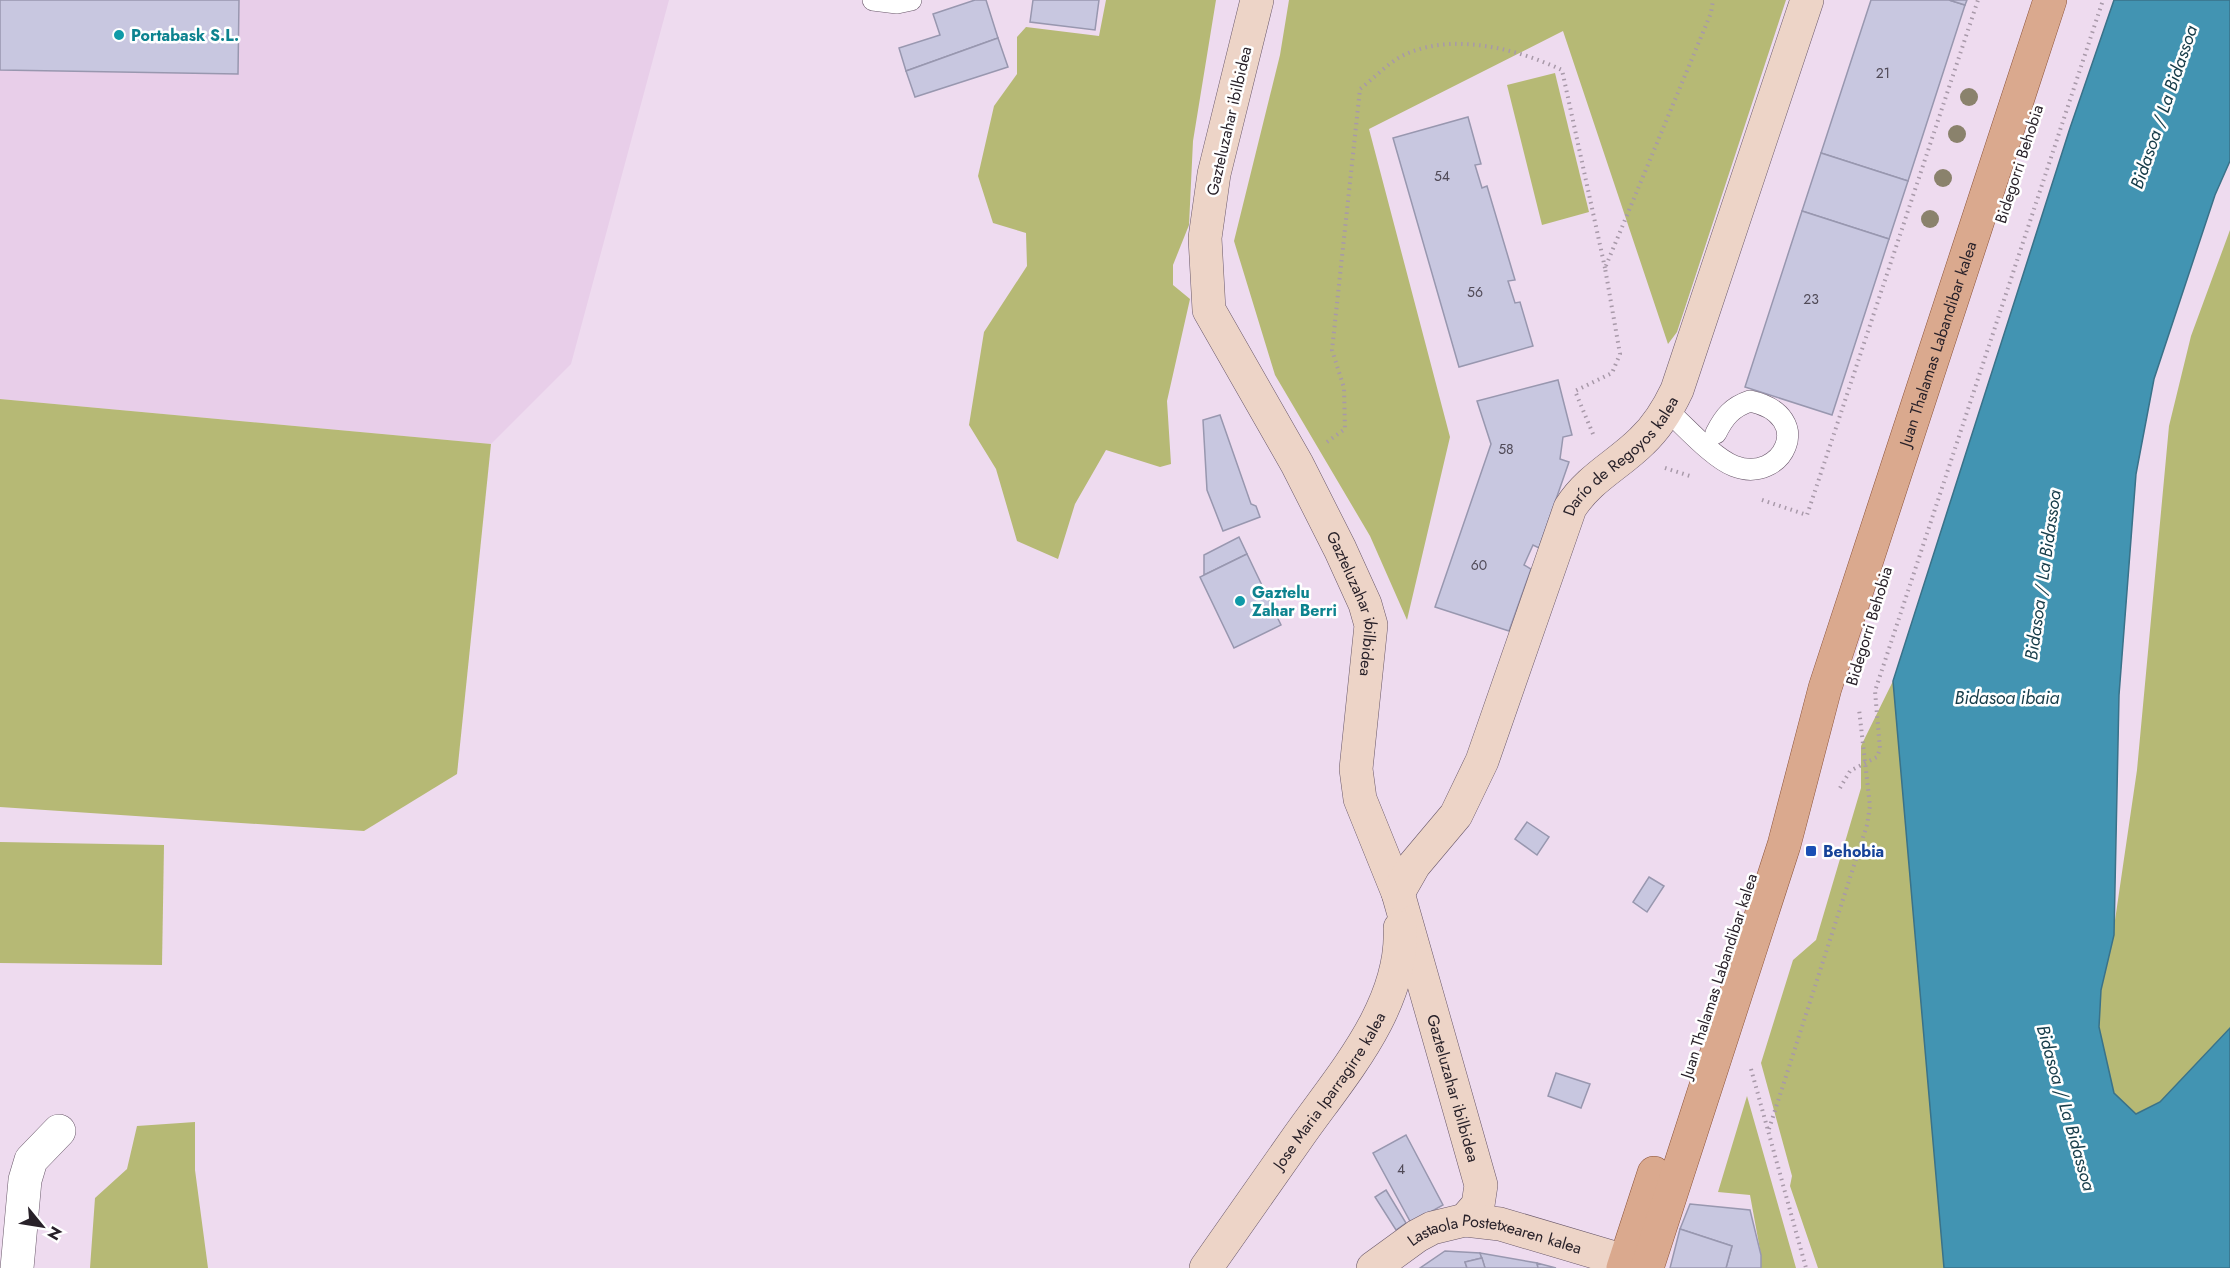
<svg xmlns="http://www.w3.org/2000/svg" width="2230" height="1268" viewBox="0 0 2230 1268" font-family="Jost,sans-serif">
	<rect width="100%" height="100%" fill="#eedbef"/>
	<!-- built -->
	<path fill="#e8cee9" d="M0 0H669L571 364 491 444 0 399Z"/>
	<!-- green -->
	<g fill="#b6b975">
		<path d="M1106 0H1216L1193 141 1189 225 1173 265V285L1190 299 1167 401 1171 464 1160 467 1106 450 1075 504 1058 559 1017 541 996 469 969 425 984 332 1027 266 1026 233 993 223 978 176 994 106 1017 74V37L1026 27 1099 36Z"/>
		<path d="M1289 0H1786L1677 332 1668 344 1563 31 1369 129 1450 437 1407 620 1370 536 1275 375 1234 241 1280 55Z"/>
		<path d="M2114 0H2230V161L2215 195 2154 379 2136 474 2119 695 2114 927 2137 770 2169 426 2191 336 2230 230V1028L2160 1102 2174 1268H1818L1790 1186 1792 1176 1761 1063 1793 960 1816 940 1861 788V746L1893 681 2070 128Z"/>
		<path d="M1555 73 1589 212 1542 225 1507 85Z"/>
		<path d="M0 399 491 444 457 774 364 831 0 807Z"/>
		<path d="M0 842 164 845 162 965 0 963Z"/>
		<path d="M1747 1096 1796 1268H1761V1255L1750 1195 1718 1192Z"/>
		<path d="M195 1122V1170L208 1268H90L95 1198 127 1169 137 1126Z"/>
	</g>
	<!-- water -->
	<path fill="#4294b2" stroke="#3a7289" stroke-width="1.5" d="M2114 0H2230V161L2215 195 2154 379 2136 474 2119 695 2114 935 2101 990 2099 1027 2114 1093 2136 1114 2160 1102 2230 1028V1268H1944L1893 681 2070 128Z"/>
	<!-- building -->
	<g fill="#c8c7e0" stroke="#9897af" stroke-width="1.5">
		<path d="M0 0H239L238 74 0 70Z"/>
		<path d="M975 0H986L998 38 906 71 899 48 940 35 933 14Z"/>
		<path d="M1033 0H1099L1095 30 1030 22Z"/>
		<path d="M1871 0H1949L1965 5 1908 181 1821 153Z"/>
		<path d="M1949 0H1967L1965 5Z"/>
		<path d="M998 38 1008 67 915 97 906 71Z"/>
		<path d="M1468 117 1481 164 1475 165 1482 188 1487 186 1515 280 1508 281 1515 303 1520 302 1533 346 1459 367 1393 138Z"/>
		<path d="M1821 153 1908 181 1889 239 1802 211Z"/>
		<path d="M1802 211 1889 239 1832 415 1745 387Z"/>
		<path d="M1558 380 1572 435 1563 437 1560 459 1569 462 1539 548 1533 545 1524 565 1531 569 1509 631 1435 607 1491 444 1477 401Z"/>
		<path d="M1220 415 1251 504 1256 506 1260 517 1223 531 1207 490 1203 420Z"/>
		<path d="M1239 537 1247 554 1204 575V555Z"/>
		<path d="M1247 554 1281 625 1234 648 1200 577Z"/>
		<path d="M1527 822 1549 837 1537 855 1515 839Z"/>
		<path d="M1649 877 1664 886 1647 912 1633 902Z"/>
		<path d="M1556 1073 1590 1084 1581 1108 1548 1096Z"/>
		<path d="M1406 1135 1443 1205 1411 1223 1373 1153Z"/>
		<path d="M1386 1190 1406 1223 1396 1230 1375 1197Z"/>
		<path d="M1690 1204 1750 1210 1761 1255V1268H1726L1732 1246 1680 1229Z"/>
		<path d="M1680 1229 1732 1246 1726 1268H1670Z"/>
		<path d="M1445 1251 1480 1253 1482 1258 1465 1262 1467 1268H1420Z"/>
		<path d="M1480 1253 1537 1263 1538 1268H1485Z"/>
		<path d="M1482 1258 1485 1268H1467L1465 1262Z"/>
		<path d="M1537 1263 1556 1268H1538Z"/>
	</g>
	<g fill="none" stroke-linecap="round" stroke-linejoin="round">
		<!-- lane casing -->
		<g stroke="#69586a" stroke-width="22">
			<g id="lane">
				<path d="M873 0 897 3 911 0"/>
				<path d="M1667 410C1685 426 1713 458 1734 466 1782 485 1818 416 1750 401 1732 407 1724 417 1716 433"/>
			</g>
		</g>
		<!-- street casing -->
		<g stroke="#69586a" stroke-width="34">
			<path id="street" d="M17 1268 25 1180 31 1160 59 1131"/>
		</g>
		<!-- secondary casing -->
		<g stroke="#69586a" stroke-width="34">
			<g id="secondary">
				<path id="s1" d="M1257 0 1214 174 1205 238 1209 310 1297 464 1340 549 1365 604 1371 625 1356 769 1360 799 1398 893 1481 1185 1478 1205 1465 1220"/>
				<path id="s2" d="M1398 893 1414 865 1456 815 1482 761 1570 508C1589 478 1618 465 1642 441 1658 426 1668 409 1677 390L1807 0"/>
				<path id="s3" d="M1206 1268C1237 1224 1267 1181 1298 1137 1340 1077 1404 1007 1400 928"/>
				<path id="s4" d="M1373 1268 1417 1236 1432 1228 1465 1220 1500 1224 1625 1261"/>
			</g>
		</g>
		<!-- primary casing -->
		<g stroke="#8c543a" stroke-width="34">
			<g id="primary">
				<path d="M1623 1268 1654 1173"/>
				<path id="s5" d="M1647 1268 1784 845 1825 688 2050 0"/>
			</g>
		</g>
		<!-- path -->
		<g stroke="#a899a9" stroke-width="4" stroke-dasharray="1.5 4.5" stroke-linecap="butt">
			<path d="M1593 434 1575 391 1612 373 1620 354 1605 268 1711 13 1713 0"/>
			<path d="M1327 442 1345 429 1344 388 1332 350 1360 89C1373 79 1386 65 1400 57 1449 31 1515 48 1562 70L1605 268"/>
			<path d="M1665 468 1690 476"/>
			<path d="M1762 500 1807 515 1978 0"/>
			<path d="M1840 788 1850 771 1877 757 1880 749 1875 691 2103 0"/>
			<path d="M1751 1069 1806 1268"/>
			<path d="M1769 1129 1867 825 1870 806 1859 709"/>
		</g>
		<!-- lane -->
		<use href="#lane" stroke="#fff" stroke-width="21"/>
		<!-- street -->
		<use href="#street" stroke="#fff" stroke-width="33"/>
		<!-- secondary -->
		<use href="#secondary" stroke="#edd4c7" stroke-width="33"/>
		<!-- primary -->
		<use href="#primary" stroke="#daa98e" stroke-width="33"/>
	</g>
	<!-- trees -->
	<g fill="#8a826c">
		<circle cx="1969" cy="97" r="9"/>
		<circle cx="1957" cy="134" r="9"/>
		<circle cx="1943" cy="178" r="9"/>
		<circle cx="1930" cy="219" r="9"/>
	</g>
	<!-- markers -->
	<g fill="#0f9aa8" stroke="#fff" stroke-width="2">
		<circle cx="119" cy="35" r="6"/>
		<circle cx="1240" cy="601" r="6"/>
	</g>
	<rect fill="#1a4fb4" stroke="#fff" stroke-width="2" x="1805" y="845" width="12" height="12" rx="3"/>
	<g text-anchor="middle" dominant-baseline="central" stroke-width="5" stroke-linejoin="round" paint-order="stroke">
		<!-- number labels -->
		<g font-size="14" fill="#504a57">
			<text x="1883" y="73">21</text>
			<text x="1442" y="176">54</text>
			<text x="1475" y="292">56</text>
			<text x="1811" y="299">23</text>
			<text x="1506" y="449">58</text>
			<text x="1479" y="565">60</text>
			<text x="1401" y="1169">4</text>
		</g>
		<!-- culture labels -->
		<g font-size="16" font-weight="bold" fill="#0d838f" stroke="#fff" text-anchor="start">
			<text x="131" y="35">Portabask S.L.</text>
			<text x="1252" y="592">Gaztelu<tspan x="1252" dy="18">Zahar Berri</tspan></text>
		</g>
		<!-- street labels -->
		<g font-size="16" fill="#282129" stroke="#fff">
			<text transform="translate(1229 121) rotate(-77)">Gazteluzahar ibilbidea</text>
			<text transform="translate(2019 164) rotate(-72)">Bidegorri Behobia</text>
			<text stroke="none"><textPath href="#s5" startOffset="969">Juan Thalamas Labandibar kalea</textPath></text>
			<text stroke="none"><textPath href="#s2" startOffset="498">Darío de Regoyos kalea</textPath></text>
			<text stroke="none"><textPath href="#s1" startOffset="646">Gazteluzahar ibilbidea</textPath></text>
			<text transform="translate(1869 626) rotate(-73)">Bidegorri Behobia</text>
			<text transform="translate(1719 976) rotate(-72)">Juan Thalamas Labandibar kalea</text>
			<text stroke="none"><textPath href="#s1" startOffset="1150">Gazteluzahar ibilbidea</textPath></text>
			<text stroke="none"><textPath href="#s3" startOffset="216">Jose Maria Iparragirre kalea</textPath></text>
			<text stroke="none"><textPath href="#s4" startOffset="135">Lastaola Postetxearen kalea</textPath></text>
		</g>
		<!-- transit labels -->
		<g font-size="16" font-weight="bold" fill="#164399" stroke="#fff" text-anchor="start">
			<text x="1823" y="851">Behobia</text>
		</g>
		<!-- water labels -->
		<g font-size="18" font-style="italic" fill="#163c49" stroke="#fff">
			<text transform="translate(2164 107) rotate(-71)">Bidasoa / La Bidassoa</text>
			<text transform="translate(2043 575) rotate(-82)">Bidasoa / La Bidassoa</text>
			<text x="2007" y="698">Bidasoa ibaia</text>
			<text transform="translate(2066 1108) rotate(74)">Bidasoa / La Bidassoa</text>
		</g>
	</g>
	<!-- north arrow -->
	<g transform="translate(42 1226) rotate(120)" stroke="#ffffff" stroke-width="4.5" paint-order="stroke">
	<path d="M0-4.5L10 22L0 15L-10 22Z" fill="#282129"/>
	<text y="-9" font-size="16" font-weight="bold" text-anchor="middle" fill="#282129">N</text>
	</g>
</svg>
